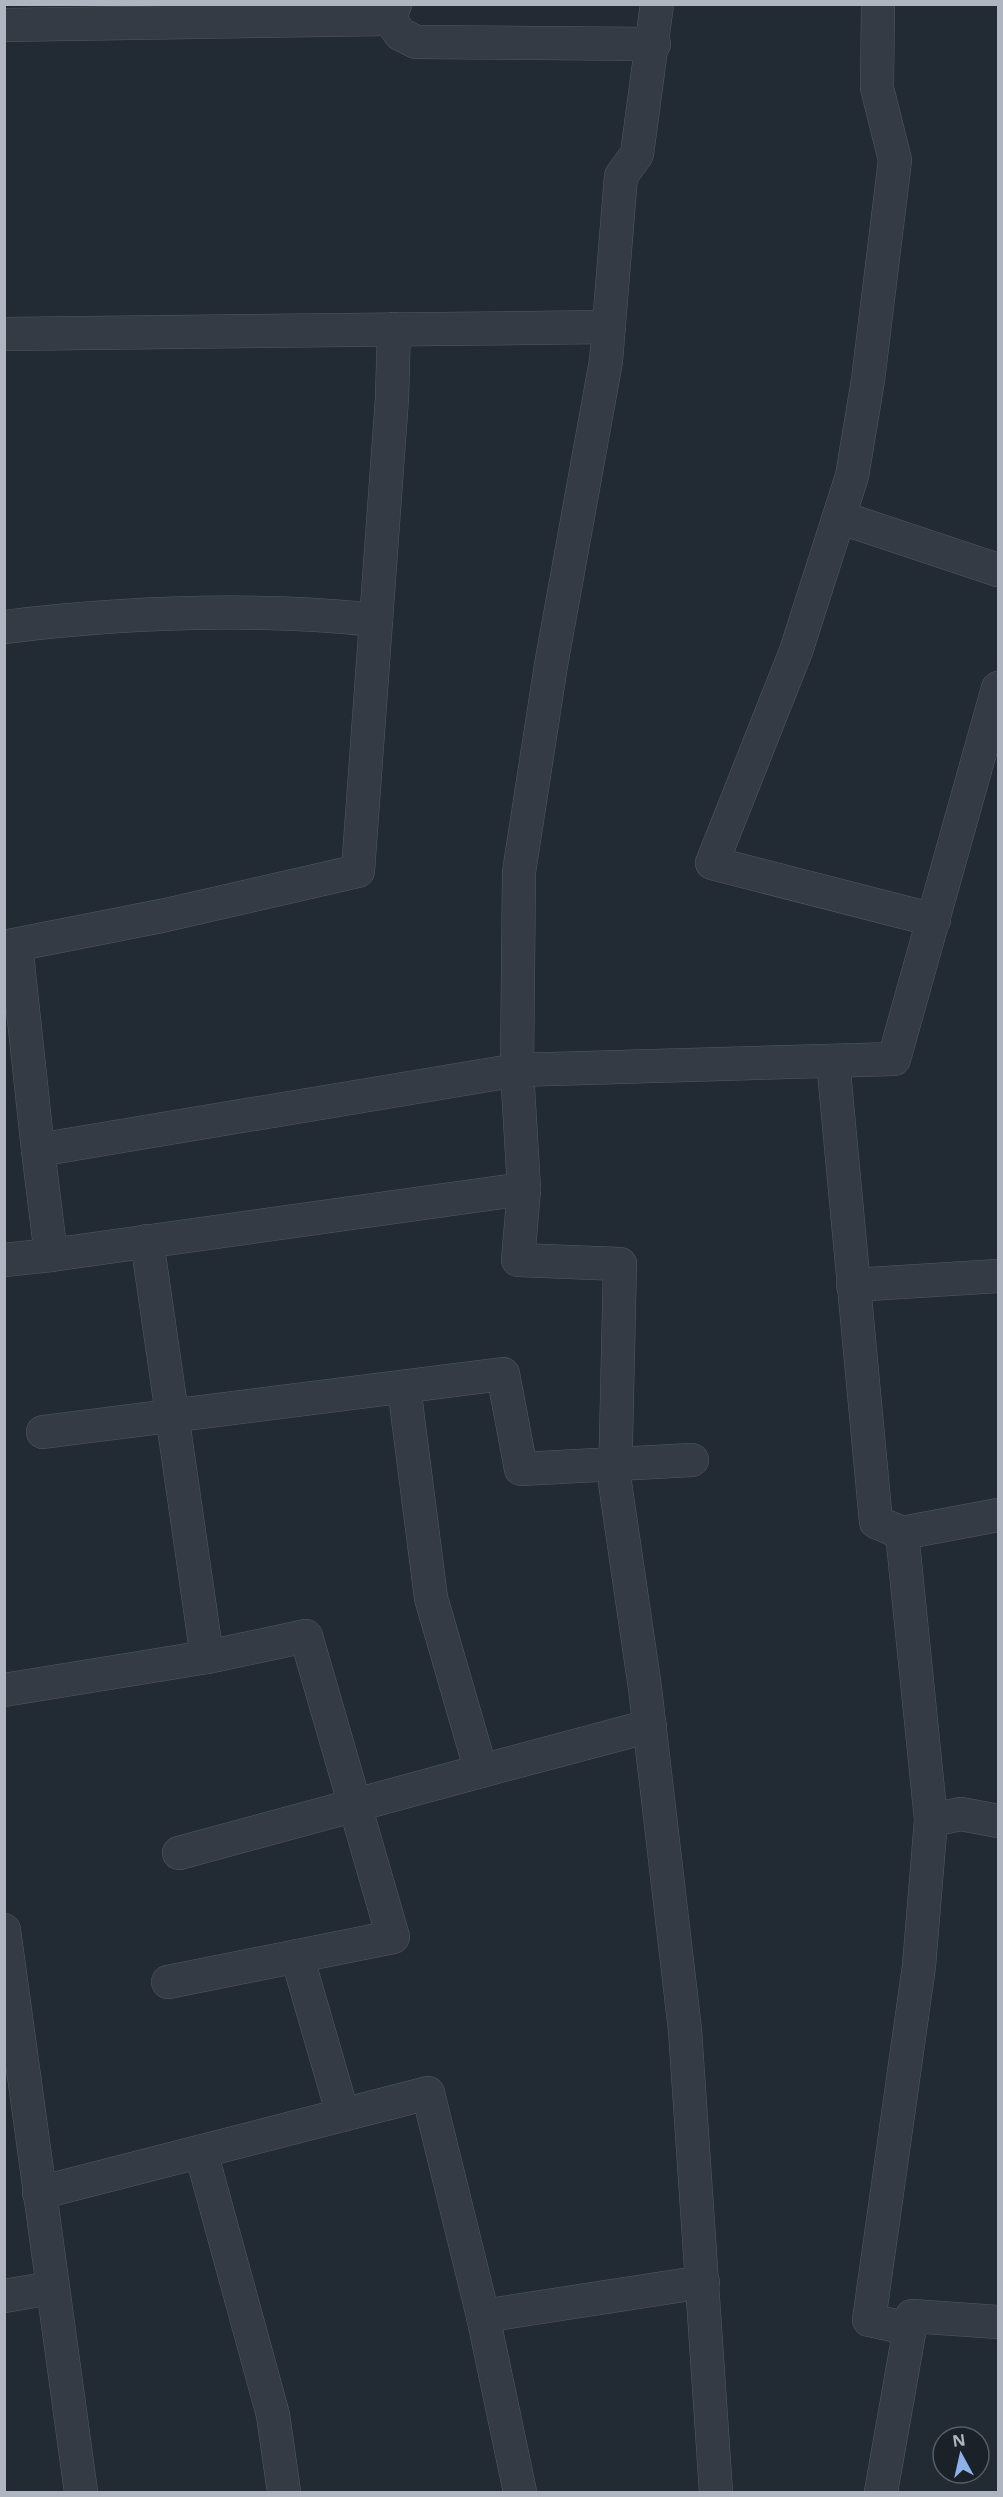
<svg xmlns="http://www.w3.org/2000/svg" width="1003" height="2497" viewBox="0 0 1003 2497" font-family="'Open Sans',sans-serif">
	<rect width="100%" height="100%" fill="#222a33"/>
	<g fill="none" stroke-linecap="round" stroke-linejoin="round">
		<!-- minor casing -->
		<g stroke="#535962" stroke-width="34">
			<g id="minor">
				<path d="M657 4 637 154 621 176 606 361 551 665 519 872 517 1070 524 1189 51 1255 38 1150 517 1070 894 1059 998 688"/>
				<path d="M878 4 877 88 895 160 868 380 852 476 796 651 712 863 934 920"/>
				<path d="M390 19 400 34 416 42 654 44"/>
				<path d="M4 25 390 19 395 4"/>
				<path d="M4 334 609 327"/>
				<path d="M839 517 998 570"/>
				<path d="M4 627C127 612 253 607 376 620"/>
				<path d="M16 945 38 1150"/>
				<path d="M4 947 166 915 358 871 392 398 394 329"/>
				<path d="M833 1061 876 1522 902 1533"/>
				<path d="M524 1189 518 1260 620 1264 615 1483 645 1688 685 2030 716 2492"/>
				<path d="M4 1260 51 1255"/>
				<path d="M853 1285 998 1276"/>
				<path d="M404 1387 431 1598 481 1771 650 1726"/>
				<path d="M43 1432 503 1374 521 1469 692 1460"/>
				<path d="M998 1515 902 1533 931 1820 961 1814 998 1821"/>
				<path d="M4 1690 207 1657 147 1241"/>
				<path d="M179 1853 481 1771"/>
				<path d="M4 1930 81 2492"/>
				<path d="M297 1956 343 2115"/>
				<path d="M168 1982 393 1937 306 1636 207 1657"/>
				<path d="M201 2152 273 2415 284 2492"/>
				<path d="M39 2193 428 2093 483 2316 520 2492"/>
				<path d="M4 2296 52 2288"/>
				<path d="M483 2316 703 2282"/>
				<path d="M910 2329 869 2320 919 1966 931 1820"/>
				<path d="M881 2492 912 2316 998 2322"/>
			</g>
		</g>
		<!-- minor -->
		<use href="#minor" stroke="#353b44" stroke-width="33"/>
	</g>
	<!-- border -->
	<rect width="1003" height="2497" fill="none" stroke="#afb6c1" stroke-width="12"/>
	<!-- north arrow -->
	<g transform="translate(961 2455) rotate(352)"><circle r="28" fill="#1b2129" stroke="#565d66" stroke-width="1.5"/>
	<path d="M0-4.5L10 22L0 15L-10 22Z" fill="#8db1e8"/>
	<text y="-9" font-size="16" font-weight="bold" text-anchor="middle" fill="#afb6c1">N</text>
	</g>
</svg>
